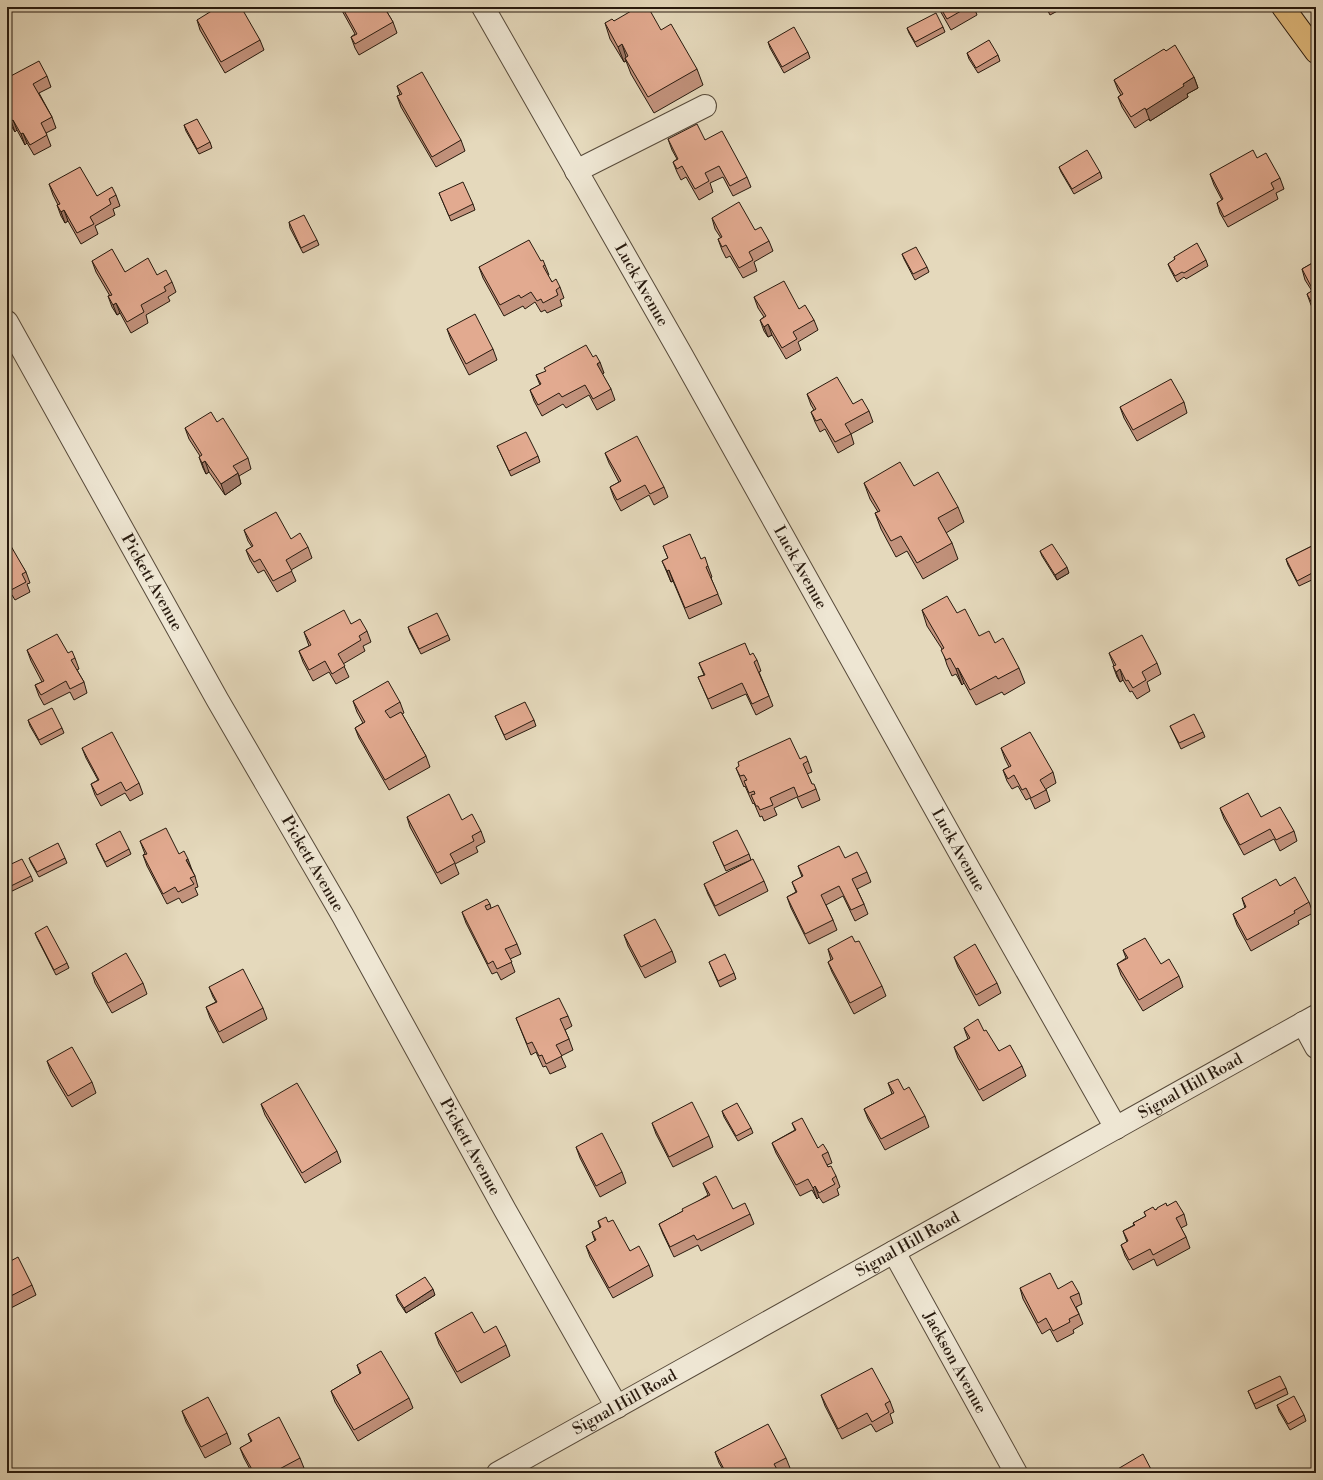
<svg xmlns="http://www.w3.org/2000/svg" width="1323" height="1480" viewBox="0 0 1323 1480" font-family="'Libre Bodoni',serif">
	<rect width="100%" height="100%" fill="#e5d9bc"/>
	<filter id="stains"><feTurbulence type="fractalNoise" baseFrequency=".005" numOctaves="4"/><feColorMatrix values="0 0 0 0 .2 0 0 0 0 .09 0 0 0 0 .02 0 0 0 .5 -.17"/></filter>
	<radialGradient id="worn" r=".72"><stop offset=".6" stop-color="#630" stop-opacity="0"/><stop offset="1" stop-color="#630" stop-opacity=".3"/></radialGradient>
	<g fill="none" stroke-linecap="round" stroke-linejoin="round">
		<!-- minor casing -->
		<g stroke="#574a3a" stroke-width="24">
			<g id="minor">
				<path id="s1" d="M483 7 681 354 965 862 1116 1128"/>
				<path d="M576 171 705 106"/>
				<path id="s2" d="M7 322 217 699 343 916 505 1210 617 1407"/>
				<path d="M1303 1023 1316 1047"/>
				<path id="s3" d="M894 1252 1016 1473"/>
				<path id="s4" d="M498 1473 1316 1016"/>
			</g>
		</g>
		<!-- major casing -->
		<g stroke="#281a0e" stroke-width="24">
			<path id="major" d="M1283 7 1316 52"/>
		</g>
		<!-- minor -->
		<use href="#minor" stroke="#eee6d3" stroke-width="22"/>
		<!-- major -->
		<use href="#major" stroke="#e2bc7e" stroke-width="22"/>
	</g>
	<!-- wall -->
	<g fill="#c2927c" stroke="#281a0e">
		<path d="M340 7H384L393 22 397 33 359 55 355 48 351 37 355 34Z"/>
		<path d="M938 7H974L977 15 951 30Z"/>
		<path d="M1046 7H1065L1050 15Z"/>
		<path d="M197 20 260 40 264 50 225 73 200 30Z"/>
		<path d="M614 21 661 30 697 69 703 85 654 113 631 74 626 61 624 62 610 39 605 23Z"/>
		<path d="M943 27 945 32 917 47 909 33 907 28Z"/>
		<path d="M768 42 808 52 810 58 784 73 770 48Z"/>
		<path d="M1166 51 1194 77 1198 88 1187 94 1188 97 1150 121 1149 119 1135 128 1122 107 1118 97 1121 95 1118 90 1114 80Z"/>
		<path d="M967 53 998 55 1000 61 978 73 969 59Z"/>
		<path d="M47 76 51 87 39 93 52 117 56 128 46 133 51 146 34 155 27 143 25 145 17 130 15 132 10 124 7 115V113L8 112 7 111V78Z"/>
		<path d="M397 86 461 140 465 151 436 167 401 107 397 96 400 95Z"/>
		<path d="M184 125 210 142 212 148 199 154 186 131Z"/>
		<path d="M668 139 705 140 747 177 751 187 733 196 723 177 710 183 713 192 699 200 686 177 681 180 677 172 673 162 677 159 672 150Z"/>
		<path d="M1257 158 1280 178 1284 189 1276 193 1278 199 1228 227 1220 213 1217 203 1222 200 1214 185 1210 174Z"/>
		<path d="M1059 167 1100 172 1102 178 1074 194 1061 172Z"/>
		<path d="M49 184 97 196 116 195 120 206 113 209 115 215 95 226 98 234 81 244 68 221 65 223 61 216 57 205H58L53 195Z"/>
		<path d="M439 193 473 204 475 210 451 221Z"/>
		<path d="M712 218 755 230 769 241 773 251 754 262 757 271 743 278 730 256 726 258 722 250 718 239 721 238 715 229Z"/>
		<path d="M289 222 317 240 319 245 303 253 290 228Z"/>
		<path d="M902 254 927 267 929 272 915 280 904 259Z"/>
		<path d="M1174 257 1206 260 1208 266 1186 279 1184 277 1177 282 1170 269 1168 264 1175 260Z"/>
		<path d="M92 261 125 272 157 275 172 282 176 292 168 297 170 301 146 315 148 323 131 333 120 313 117 315 112 307 108 296H110L96 272Z"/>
		<path d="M541 261 545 265 549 275 548 276 552 282 560 287 564 298 560 300 562 306 547 313 545 310 541 312 535 302 525 309 523 306 504 316 483 278 479 267Z"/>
		<path d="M1316 261V314L1311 305 1307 294 1312 291 1305 280 1302 269Z"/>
		<path d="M754 297 799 309 814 320 818 330 798 342 801 350 786 359 772 335 768 337 764 331 760 320 764 317 758 308Z"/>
		<path d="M447 329 493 349 497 360 469 375 451 340Z"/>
		<path d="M593 357 604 373 602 374 611 389 615 400 597 410 589 395 566 408 563 404 542 416 534 401 530 390 540 385 536 375Z"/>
		<path d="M807 394 853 404 869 411 873 422 851 434 854 444 838 453 825 429 820 432 815 422 811 412 814 410 811 405Z"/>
		<path d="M1184 402 1187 413 1137 441 1124 418 1120 407Z"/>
		<path d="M217 422 248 458 251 469 239 476 241 484 225 495 209 472 206 474 203 468 199 457 200 456 189 439 185 428Z"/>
		<path d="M497 446 538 456 540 462 511 476Z"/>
		<path d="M605 453 664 487 668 497 654 505 649 495 621 511 614 498 610 487 619 482 609 463Z"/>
		<path d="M864 483 914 486 958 507 964 522 946 533 952 543 958 559 923 579 907 551 896 557 881 529 875 513 878 512 870 499Z"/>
		<path d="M244 530 291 539 308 547 312 558 291 570 296 581 277 592 264 570 258 573 250 560 246 550 252 547 248 541Z"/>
		<path d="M7 542 26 572 30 583 27 584 30 592 15 600 12 595 7 597Z"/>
		<path d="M1316 544V578L1299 586 1288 565 1286 559Z"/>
		<path d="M663 546 701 559 708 566 712 577 711 578 722 604 689 619 673 581 671 582 662 561 668 558Z"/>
		<path d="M1040 551 1069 573 1057 580 1042 556Z"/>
		<path d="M922 610 957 613 979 636 995 643 1019 668 1025 683 1004 695 1002 692 976 705 964 683 962 685 956 674 952 676 947 665 942 649 927 626Z"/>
		<path d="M351 624 367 631 371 642 363 646 365 651 343 664 349 677 336 684 329 672 313 681 303 662 299 651 309 646 304 632Z"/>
		<path d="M408 627 448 635 450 640 421 654 410 633Z"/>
		<path d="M27 650 68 653 75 658 79 669 77 670 84 682 87 693 74 700 70 692 44 705 39 696 35 685 42 682 31 661Z"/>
		<path d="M1109 653 1157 663 1161 674 1147 682 1150 691 1137 699 1132 691 1130 692 1123 680 1120 682 1117 677 1113 666H1114Z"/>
		<path d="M750 655 757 660 761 671 759 672 769 696 773 706 756 715 746 694 712 709 698 677 704 675 699 663Z"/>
		<path d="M353 701 400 702 404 713 402 714 426 756 430 767 389 790 359 738 355 728 363 723 357 712Z"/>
		<path d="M495 716 534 720 536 726 506 740Z"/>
		<path d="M28 720 62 728 64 733 41 745 30 726Z"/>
		<path d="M1170 726 1203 732 1205 737 1181 749Z"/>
		<path d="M82 748 139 783 143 794 130 801 125 793 101 806 95 795 91 784 98 780 86 758Z"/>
		<path d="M1001 748 1053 772 1056 783 1046 789 1050 801 1035 809 1030 798 1026 800 1018 786 1012 789 1007 781 1003 770 1009 767 1005 759Z"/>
		<path d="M800 759 808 761 812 772 807 774 812 784 816 789 820 800 802 808 797 797 774 808 777 815 764 821 762 816 760 817 754 803 753 804 745 786 744 787 736 768Z"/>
		<path d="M1220 808 1261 817 1294 831 1297 841 1280 851 1274 839 1244 855 1224 819Z"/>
		<path d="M407 817 462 820 481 831 485 842 476 847 478 852 455 864 459 874 441 884 410 827Z"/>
		<path d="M140 841 179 854 192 870 195 876 198 887 195 888 198 895 182 903 179 898 167 904 147 866 143 855 145 854Z"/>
		<path d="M713 842 749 854 751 860 726 871Z"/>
		<path d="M96 844 129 849 131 854 107 867 98 849Z"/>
		<path d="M29 858H65L67 863 39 877 31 863Z"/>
		<path d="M845 858 867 872 871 882 857 889 864 904 868 914 855 921 843 896 826 905 833 920 837 930 809 944 791 908 787 897 796 892 792 882 802 877 798 866Z"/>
		<path d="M7 866 31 876 33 881 8 893 7 890Z"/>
		<path d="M764 881 768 891 719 916 708 894 704 884Z"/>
		<path d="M1280 886 1309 902 1313 913 1298 921 1299 924 1251 951 1237 925 1233 914 1245 908 1242 898Z"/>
		<path d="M490 904 491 908 517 944 521 954 510 959 515 972 501 980 497 972 492 974 466 923 462 912Z"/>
		<path d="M35 933 67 963 69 968 56 975 37 938Z"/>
		<path d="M624 935 672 951 676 962 645 978 628 946Z"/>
		<path d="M828 949 882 986 886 996 854 1014 832 972 828 962 831 960Z"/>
		<path d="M1123 950 1179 976 1183 987 1143 1011 1121 975 1117 964 1126 958Z"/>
		<path d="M954 957 997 983 1001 993 979 1006 958 967Z"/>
		<path d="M709 962 734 973 736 979 720 987Z"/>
		<path d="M92 973 143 983 147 994 112 1013 95 983Z"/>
		<path d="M209 987 263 1008 267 1019 223 1043 210 1018 206 1007 216 1002 213 997Z"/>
		<path d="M568 1016 572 1026 565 1030 569 1039 573 1050 561 1056 566 1067 550 1074 546 1066 543 1067 536 1052 531 1055 516 1018Z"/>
		<path d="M964 1028 984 1031 999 1051 1022 1066 1026 1076 983 1101 958 1058 954 1047 968 1039Z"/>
		<path d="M47 1061 92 1082 96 1093 72 1107 51 1072Z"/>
		<path d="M888 1083 925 1116 929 1127 885 1150 868 1119 864 1109 892 1094Z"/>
		<path d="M261 1104 337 1151 341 1162 305 1183 265 1115Z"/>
		<path d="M722 1111 751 1128 753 1133 738 1141 724 1117Z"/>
		<path d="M652 1123 709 1136 713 1147 673 1167 656 1134Z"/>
		<path d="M792 1123 818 1148 828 1152 832 1163 827 1165 836 1176 840 1187 837 1189 839 1195 823 1203 819 1197 817 1199 812 1190 800 1196 776 1153 772 1143 795 1130Z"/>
		<path d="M576 1147 622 1172 626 1183 600 1197 580 1158Z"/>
		<path d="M703 1183 733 1209 750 1214 754 1224 701 1251 698 1245 674 1257 663 1234 659 1224 683 1211 708 1195Z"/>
		<path d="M1167 1206 1184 1214 1187 1225 1181 1228 1186 1237 1190 1248 1157 1266 1154 1259 1133 1270 1125 1256 1121 1245 1127 1242 1123 1231 1134 1225 1133 1223 1146 1216 1144 1212 1155 1210Z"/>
		<path d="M598 1221 608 1222 630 1251 649 1265 653 1276 613 1298 590 1257 586 1246 595 1241 592 1232 600 1228Z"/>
		<path d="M7 1263 32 1285 36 1295 7 1310Z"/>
		<path d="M1020 1288 1058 1289 1079 1293 1082 1304 1076 1307 1079 1314 1083 1324 1073 1330 1074 1333 1057 1342 1050 1329 1042 1334 1023 1299Z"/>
		<path d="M396 1295H435L406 1313 398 1301Z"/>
		<path d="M435 1333H484L506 1345 510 1356 461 1383 439 1344Z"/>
		<path d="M357 1365 409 1398 413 1408 358 1441 335 1402 331 1391 360 1374Z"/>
		<path d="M1286 1388 1288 1394 1256 1409 1248 1391Z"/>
		<path d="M821 1395 890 1401 894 1412 890 1414 893 1423 876 1432 871 1424 842 1439 825 1406Z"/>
		<path d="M1277 1405 1304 1415 1306 1421 1290 1430 1279 1411Z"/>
		<path d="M182 1411 227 1433 231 1444 205 1458 186 1422Z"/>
		<path d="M248 1434 300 1458 304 1468 295 1473H252L244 1458 240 1448 251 1442Z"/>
		<path d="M715 1452 786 1458 790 1468 781 1473H725L719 1463Z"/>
	</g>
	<!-- shaded-wall -->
	<g fill="#9e7765" stroke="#281a0e">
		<path d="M622 44 627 60 625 58 626 61 624 62 618 47Z"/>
		<path d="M1194 77 1198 88 1187 94 1188 97 1150 121 1146 110 1183 84Z"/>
		<path d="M13 120 17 130 15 132 11 121Z"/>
		<path d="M23 133 27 143 25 145 21 134Z"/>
		<path d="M64 210 68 221 65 223 61 212Z"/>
		<path d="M116 303 120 313 117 315 113 305Z"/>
		<path d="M768 324 772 335 768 337 764 327Z"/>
		<path d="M600 362 604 373 601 375 597 364Z"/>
		<path d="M205 461 209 472 206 474 202 463Z"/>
		<path d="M238 473 241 484 225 495 221 484Z"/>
		<path d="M1067 567 1069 573 1057 580 1055 575Z"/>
		<path d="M669 570 673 581 671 582 667 571Z"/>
		<path d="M958 668 964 683 962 685 956 669Z"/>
		<path d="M1120 669 1123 680 1120 682 1116 672Z"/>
		<path d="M188 859 192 870 186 860Z"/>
		<path d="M815 1186 819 1197 817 1199 813 1188Z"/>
		<path d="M433 1289 435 1295 406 1313 404 1308Z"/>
	</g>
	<!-- building -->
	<g fill="#e2aa90" stroke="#281a0e">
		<path d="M218 7H241L260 40 221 62 197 20Z"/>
		<path d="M342 7H384L393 22 355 44 351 37 357 34Z"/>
		<path d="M638 7H648L661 30 671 24 697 69 648 97 625 58 628 56 622 44 618 47 605 23 612 19 614 21Z"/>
		<path d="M940 7H968L947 19Z"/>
		<path d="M936 13 943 27 915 42 907 28Z"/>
		<path d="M794 27 808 52 782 67 768 42Z"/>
		<path d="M989 40 998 55 976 68 967 53Z"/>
		<path d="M1175 45 1194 77 1183 84 1184 86 1146 110 1145 108 1131 117 1118 97 1123 94 1114 80 1164 49 1166 51Z"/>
		<path d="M39 61 47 76 33 84 52 117 41 123 47 135 30 145 23 133 21 134 13 120 11 121 7 115V113L9 112 7 108V78Z"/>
		<path d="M422 72 461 140 432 157 397 96 402 94 397 86Z"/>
		<path d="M197 119 210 142 197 149 184 125Z"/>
		<path d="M697 124 705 140 722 131 747 177 730 186 719 166 705 173 709 181 695 189 682 166 677 169 673 162 678 159 668 139Z"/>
		<path d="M1087 150 1100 172 1072 189 1059 167Z"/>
		<path d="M1253 150 1257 158 1266 153 1280 178 1271 183 1274 189 1224 217 1217 203 1223 199 1210 174Z"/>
		<path d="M80 167 97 196 112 187 116 195 109 199 111 204 90 217 94 224 77 233 64 210 61 212 57 205 60 204 49 184Z"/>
		<path d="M463 182 473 204 449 216 439 193Z"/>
		<path d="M739 202 755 230 761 227 769 241 749 252 753 260 739 268 726 245 722 247 718 239 722 237 712 218Z"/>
		<path d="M304 215 317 240 301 248 289 222Z"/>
		<path d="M529 240 541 261 543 260 545 265 543 266 552 282 556 279 560 287 556 290 558 295 543 303 541 299 537 301 531 292 521 298 519 295 500 305 479 267Z"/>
		<path d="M1197 243 1206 260 1184 273 1182 272 1175 276 1168 264 1175 259 1174 257Z"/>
		<path d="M916 247 927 267 913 274 902 254Z"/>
		<path d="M112 249 125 272 148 258 157 275 166 270 172 282 164 287 166 291 141 305 144 312 127 322 116 303 113 305 108 296 112 295 92 261Z"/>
		<path d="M1316 261V308L1315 309 1307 294 1313 290 1302 269Z"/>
		<path d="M784 281 799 309 805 305 814 320 793 332 797 339 782 348 768 324 764 327 760 320 766 316 754 297Z"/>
		<path d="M475 314 493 349 466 364 447 329Z"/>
		<path d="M586 345 593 357 596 355 600 362 597 364 611 389 593 399 585 385 562 397 559 393 538 405 530 390 541 384 536 375 546 371 544 368Z"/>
		<path d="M837 377 853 404 862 399 869 411 845 424 851 434 835 442 821 419 816 421 811 412 816 409 807 394Z"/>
		<path d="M1171 379 1184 402 1133 430 1120 407Z"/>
		<path d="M211 412 217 422 223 418 248 458 233 466 238 473 221 484 205 461 202 463 199 457 202 455 185 428Z"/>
		<path d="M526 432 538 456 509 471 497 446Z"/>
		<path d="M637 436 664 487 650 494 645 485 617 500 610 487 621 481 605 453Z"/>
		<path d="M900 462 914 486 938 472 958 507 938 518 952 543 917 563 901 536 891 541 875 513 880 511 864 483Z"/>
		<path d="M276 512 291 539 300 533 308 547 286 560 292 571 273 581 260 559 254 562 246 550 253 546 244 530Z"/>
		<path d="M690 534 701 559 705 557 708 566 706 567 718 594 685 608 669 570 667 571 662 561 668 558 663 546Z"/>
		<path d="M8 541 26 572 22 574 26 582 11 590 8 584 7 585V542Z"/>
		<path d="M1052 544 1067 567 1055 575 1040 551Z"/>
		<path d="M1316 544V571L1297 581 1286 559Z"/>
		<path d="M947 596 957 613 965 609 979 636 989 631 995 643 1003 638 1019 668 998 679 996 676 970 690 958 668 956 669 950 658 946 660 941 650 944 648 922 610Z"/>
		<path d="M344 610 351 624 360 619 367 631 359 636 361 640 338 654 345 666 332 674 325 661 309 670 299 651 311 645 304 632Z"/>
		<path d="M437 613 448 635 419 649 408 627Z"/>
		<path d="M57 634 68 653 72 651 75 658 71 660 84 682 70 689 66 681 41 695 35 685 44 681 27 650Z"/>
		<path d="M1142 635 1157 663 1142 672 1146 680 1133 688 1128 680 1126 681 1120 669 1116 672 1113 666 1116 665 1109 653Z"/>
		<path d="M745 643 750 655 753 653 757 660 754 662 769 696 752 704 742 683 708 699 698 677 705 675 699 663Z"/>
		<path d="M388 681 400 702 385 711 390 718 401 712 426 756 385 780 355 728 365 722 353 701Z"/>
		<path d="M525 702 534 720 504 735 495 716Z"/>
		<path d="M52 708 62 728 39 740 28 720Z"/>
		<path d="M1194 714 1203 732 1179 743 1170 726Z"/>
		<path d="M112 732 139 783 126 791 121 782 97 795 91 784 99 780 82 748Z"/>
		<path d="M1030 732 1053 772 1040 780 1046 790 1031 798 1026 788 1022 790 1014 775 1008 779 1003 770 1011 766 1001 748Z"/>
		<path d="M790 738 800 759 806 756 808 761 803 764 812 784H814L816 789 798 797 794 787 770 798 773 805 760 810 758 806H756L751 795 755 794 754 791 749 793 744 781 747 780 744 775 740 776 736 768 739 766 738 762Z"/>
		<path d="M1248 793 1261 817 1280 807 1294 831 1276 840 1270 829 1240 845 1220 808Z"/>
		<path d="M449 794 462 820 472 814 481 831 472 836 474 841 450 854 455 863 437 873 407 817Z"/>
		<path d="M166 828 179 854 184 851 188 859 186 860 195 876 190 878 194 884 178 892 175 887 163 894 143 855 147 854 140 841Z"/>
		<path d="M737 830 749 854 724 866 713 842Z"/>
		<path d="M120 831 129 849 105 862 96 844Z"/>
		<path d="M58 843 65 858 37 872 29 858Z"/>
		<path d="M839 846 845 858 857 852 867 872 852 879 864 904 851 910 839 886 821 895 833 920 805 934 787 897 797 892 792 882 803 876 798 866Z"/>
		<path d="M22 859 31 876 7 888V866Z"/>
		<path d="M753 859 764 881 715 906 704 884Z"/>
		<path d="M1295 877 1309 902 1294 911 1295 913 1247 940 1233 914 1246 907 1242 898 1276 879 1280 886Z"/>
		<path d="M487 899 490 904 485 906 487 910 498 905 517 944 505 949 512 962 497 969 493 961 488 964 462 912Z"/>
		<path d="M655 919 672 951 641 967 624 935Z"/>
		<path d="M47 926 67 963 54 970 35 933Z"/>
		<path d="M852 936 855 942 859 941 882 986 850 1003 828 962 833 959 828 949Z"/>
		<path d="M1145 938 1161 964 1169 959 1179 976 1139 1000 1117 964 1128 958 1123 950Z"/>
		<path d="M975 944 997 983 976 995 954 957Z"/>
		<path d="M126 953 143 983 108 1003 92 973Z"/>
		<path d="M725 954 734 973 718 981 709 962Z"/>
		<path d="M243 969 263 1008 219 1032 206 1007 217 1002 209 987Z"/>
		<path d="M559 998 568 1016 560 1019 569 1039 556 1045 562 1056 546 1064 542 1055 539 1056 532 1042 527 1044 516 1018Z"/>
		<path d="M978 1019 984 1031 986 1030 999 1051 1010 1045 1022 1066 979 1090 954 1047 970 1038 964 1028Z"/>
		<path d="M72 1047 92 1082 68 1096 47 1061Z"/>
		<path d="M898 1079 904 1090 909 1087 925 1116 881 1139 864 1109 894 1093 888 1083Z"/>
		<path d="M297 1083 337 1151 302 1173 261 1104Z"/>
		<path d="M692 1102 709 1136 669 1157 652 1123Z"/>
		<path d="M737 1103 751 1128 736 1136 722 1111Z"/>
		<path d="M802 1118 818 1148 823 1144 828 1152 822 1155 828 1167 831 1166 836 1176 832 1179 835 1184 819 1193 815 1186 813 1188 808 1179 796 1185 772 1143 796 1130 792 1123Z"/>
		<path d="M602 1133 622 1172 596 1186 576 1147Z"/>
		<path d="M716 1176 733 1209 745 1203 750 1214 697 1240 694 1235 670 1247 659 1224 683 1211 682 1209 710 1195 703 1183Z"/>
		<path d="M1176 1201 1184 1214 1176 1218 1186 1237 1153 1255 1150 1249 1129 1260 1121 1245 1128 1241 1123 1231 1135 1225 1133 1223 1146 1216 1144 1212 1153 1207 1155 1210 1157 1209V1208L1166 1203 1167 1206Z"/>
		<path d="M606 1217 608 1222 613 1220 630 1251 639 1246 649 1265 609 1288 586 1246 596 1240 592 1232 601 1227 598 1221Z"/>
		<path d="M18 1257 32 1285 7 1298V1263Z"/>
		<path d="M1050 1273 1058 1289 1072 1281 1079 1293 1070 1297 1079 1314 1069 1319 1070 1322 1053 1331 1046 1318 1038 1323 1020 1288Z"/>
		<path d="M425 1277 433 1289 404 1308 396 1295Z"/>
		<path d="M472 1312 484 1333 496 1326 506 1345 457 1372 435 1333Z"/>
		<path d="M381 1351 409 1398 354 1430 331 1391 361 1373 357 1365Z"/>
		<path d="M872 1368 890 1401 885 1404 889 1412 872 1422 867 1413 838 1429 821 1395Z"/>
		<path d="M1280 1376 1286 1388 1254 1404 1248 1391Z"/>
		<path d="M1294 1396 1304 1415 1288 1424 1277 1405Z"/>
		<path d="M208 1397 227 1433 201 1447 182 1411Z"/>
		<path d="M279 1417 300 1458 272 1473H254L240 1448 252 1441 248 1434Z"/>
		<path d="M768 1424 786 1458 774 1464 779 1473H726L715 1452Z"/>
		<path d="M1143 1454 1153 1473H1111Z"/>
	</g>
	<g text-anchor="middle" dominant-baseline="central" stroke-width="3" stroke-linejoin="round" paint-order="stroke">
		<!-- street labels -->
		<g font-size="16" fill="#281a0e" stroke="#eee6d3">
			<text stroke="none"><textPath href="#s1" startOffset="320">Luck Avenue</textPath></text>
			<text stroke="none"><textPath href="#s1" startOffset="644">Luck Avenue</textPath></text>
			<text stroke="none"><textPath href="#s2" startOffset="298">Pickett Avenue</textPath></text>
			<text stroke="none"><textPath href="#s1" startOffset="968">Luck Avenue</textPath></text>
			<text stroke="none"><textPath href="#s2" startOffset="622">Pickett Avenue</textPath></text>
			<text stroke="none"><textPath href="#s4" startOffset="793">Signal Hill Road</textPath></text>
			<text stroke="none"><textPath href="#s2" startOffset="946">Pickett Avenue</textPath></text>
			<text stroke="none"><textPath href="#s4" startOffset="469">Signal Hill Road</textPath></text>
			<text stroke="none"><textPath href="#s3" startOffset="126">Jackson Avenue</textPath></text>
			<text stroke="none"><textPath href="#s4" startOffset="145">Signal Hill Road</textPath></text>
		</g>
	</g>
	<!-- margin -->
	<rect width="1323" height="1480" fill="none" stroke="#e5d9bc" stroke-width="24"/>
	<rect x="8" y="8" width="1307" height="1464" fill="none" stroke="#281a0e" stroke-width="2"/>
	<rect x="12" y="12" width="1299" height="1456" fill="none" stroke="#281a0e"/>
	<rect width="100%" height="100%" filter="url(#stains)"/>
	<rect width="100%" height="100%" fill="url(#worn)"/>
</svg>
